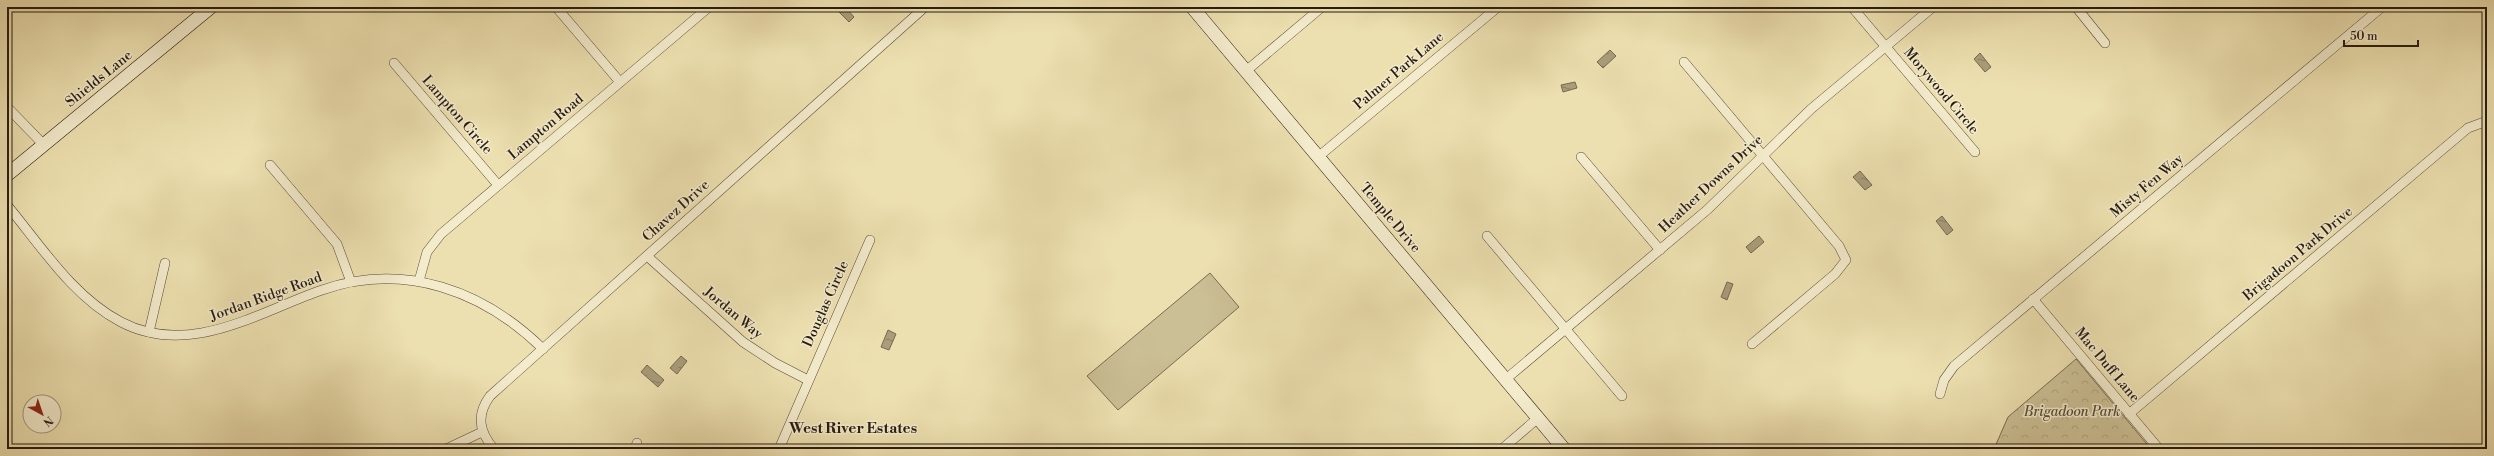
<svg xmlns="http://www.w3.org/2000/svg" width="2494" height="456" viewBox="0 0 2494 456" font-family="'Libre Bodoni',serif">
	<defs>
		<pattern id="park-crowns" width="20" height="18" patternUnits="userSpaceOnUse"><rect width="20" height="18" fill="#cbbf95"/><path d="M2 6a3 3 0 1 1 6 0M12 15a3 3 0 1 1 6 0" fill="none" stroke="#aea47f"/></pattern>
		<pattern id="water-ripples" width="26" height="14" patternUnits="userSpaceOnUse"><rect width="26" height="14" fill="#a99d7a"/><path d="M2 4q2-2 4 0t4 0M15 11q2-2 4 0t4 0" fill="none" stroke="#897f63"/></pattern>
	</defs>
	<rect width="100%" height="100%" fill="#ede0b0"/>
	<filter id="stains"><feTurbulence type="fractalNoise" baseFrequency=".005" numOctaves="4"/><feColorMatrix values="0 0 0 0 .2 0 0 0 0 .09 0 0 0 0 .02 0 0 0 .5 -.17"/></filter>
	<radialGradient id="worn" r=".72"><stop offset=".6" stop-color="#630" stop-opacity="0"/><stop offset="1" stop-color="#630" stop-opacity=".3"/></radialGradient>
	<!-- grass -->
	<path fill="#cbbf95" stroke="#786d52" d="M1210 273 1239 307 1118 410 1087 376Z"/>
	<!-- park -->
	<path fill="url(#park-crowns)" stroke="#786d52" d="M2076 359 2151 449H1994L2008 417Z"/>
	<!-- water -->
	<g fill="url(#water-ripples)" stroke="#756950">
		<path d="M838 7H845L854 17 849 22 836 9Z"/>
		<path d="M1610 50 1616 56 1603 68 1597 62Z"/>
		<path d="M1980 53 1991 67 1985 72 1974 59Z"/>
		<path d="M1575 82 1577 88 1563 92 1561 85Z"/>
		<path d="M1860 171 1872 185 1865 190 1853 177Z"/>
		<path d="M1942 216 1953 230 1947 235 1936 221Z"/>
		<path d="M1759 236 1764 242 1751 253 1746 247Z"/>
		<path d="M1727 282 1733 284 1727 300 1721 297Z"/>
		<path d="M888 330 896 334 889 350 881 347Z"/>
		<path d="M681 356 687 361 677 374 670 368Z"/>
		<path d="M647 365 664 380 658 387 641 372Z"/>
	</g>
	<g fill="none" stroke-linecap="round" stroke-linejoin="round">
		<!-- street casing -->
		<g stroke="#584c38" stroke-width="10">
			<g id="street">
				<path d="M556 7 620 82"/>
				<path d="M1852 7 1975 152"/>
				<path d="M2076 7 2105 43"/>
				<path d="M1684 62 1839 246 1846 260 1835 274 1752 344"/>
				<path d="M394 63 498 185"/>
				<path d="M1246 71 1322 7"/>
				<path d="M7 107 44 145"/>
				<path d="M1318 157 1498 7"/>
				<path d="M1581 157 1660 250"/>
				<path d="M270 165 337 244 351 282"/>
				<path d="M7 205C41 246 73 297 121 322 190 358 258 312 322 290 404 261 484 291 543 349"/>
				<path d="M1487 236 1622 396"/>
				<path d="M647 256 743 342 775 363 808 380"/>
				<path d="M419 281 427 252 441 234 709 7"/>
				<path d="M2033 299 2159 449"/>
				<path d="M149 332 165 263"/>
				<path d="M1506 379 1707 210 1811 109 1933 7"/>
				<path d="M1940 394 1944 380 1954 366 2382 7"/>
				<path d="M2129 414 2468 128 2487 121"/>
				<path d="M446 449 482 432"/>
				<path d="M494 449C479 432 476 415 490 396L925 7"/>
				<path d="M635 449 637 443"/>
				<path d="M779 449 870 240"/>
				<path d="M1502 449 1538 418"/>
			</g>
		</g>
		<!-- secondary casing -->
		<g stroke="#261b10" stroke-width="14">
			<g id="secondary">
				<path d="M1192 7 1564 449"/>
				<path d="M7 175 211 7"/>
			</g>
		</g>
		<!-- street -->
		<use href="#street" stroke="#f3ebcc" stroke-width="9"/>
		<!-- secondary -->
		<use href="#secondary" stroke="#f3ebcc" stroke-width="13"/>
	</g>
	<g text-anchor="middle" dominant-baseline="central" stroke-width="3" stroke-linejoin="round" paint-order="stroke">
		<!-- street labels -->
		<g font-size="14" fill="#261b10" stroke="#f3ebcc">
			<text transform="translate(1399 71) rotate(-40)">Palmer Park Lane</text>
			<text transform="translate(99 79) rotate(-39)">Shields Lane</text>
			<text transform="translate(1941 91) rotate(50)">Morywood Circle</text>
			<text transform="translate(457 115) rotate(49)">Lampton Circle</text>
			<text transform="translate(546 127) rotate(-40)">Lampton Road</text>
			<text transform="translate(1711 184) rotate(-43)">Heather Downs Drive</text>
			<text transform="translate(2147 186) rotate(-40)">Misty Fen Way</text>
			<text transform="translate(676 211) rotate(-42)">Chavez Drive</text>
			<text transform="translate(1390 218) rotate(50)">Temple Drive</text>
			<text transform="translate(2298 254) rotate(-40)">Brigadoon Park Drive</text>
			<text transform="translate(266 297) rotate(-20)">Jordan Ridge Road</text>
			<text transform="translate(826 304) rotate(-66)">Douglas Circle</text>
			<text transform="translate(733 313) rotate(40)">Jordan Way</text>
			<text transform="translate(2107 365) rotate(50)">Mac Duff Lane</text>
		</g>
		<!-- park labels -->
		<g font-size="14" font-style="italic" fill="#584c38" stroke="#f3ebcc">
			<text x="2072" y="412">Brigadoon Park</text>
		</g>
		<!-- neighbourhood labels -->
		<g font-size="15" font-weight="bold" fill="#261b10" stroke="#f3ebcc">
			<text x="853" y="428">West River Estates</text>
		</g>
	</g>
	<!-- margin -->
	<rect width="2494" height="456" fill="none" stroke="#ede0b0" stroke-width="24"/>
	<rect x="8" y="8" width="2478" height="440" fill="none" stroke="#261b10" stroke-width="2"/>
	<rect x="12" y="12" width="2470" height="432" fill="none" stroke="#261b10"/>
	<!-- north arrow -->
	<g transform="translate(42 414) rotate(140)"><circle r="19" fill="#f3ebcc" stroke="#a19881"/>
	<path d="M0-3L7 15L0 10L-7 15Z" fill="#8f2418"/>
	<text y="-6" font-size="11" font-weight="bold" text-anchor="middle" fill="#261b10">N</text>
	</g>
	<!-- scale -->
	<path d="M2344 40v6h74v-6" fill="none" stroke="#261b10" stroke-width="2"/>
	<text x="2350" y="40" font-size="12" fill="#261b10" stroke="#f3ebcc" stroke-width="3" paint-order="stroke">50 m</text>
	<rect width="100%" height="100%" filter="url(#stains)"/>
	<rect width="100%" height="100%" fill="url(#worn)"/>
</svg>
